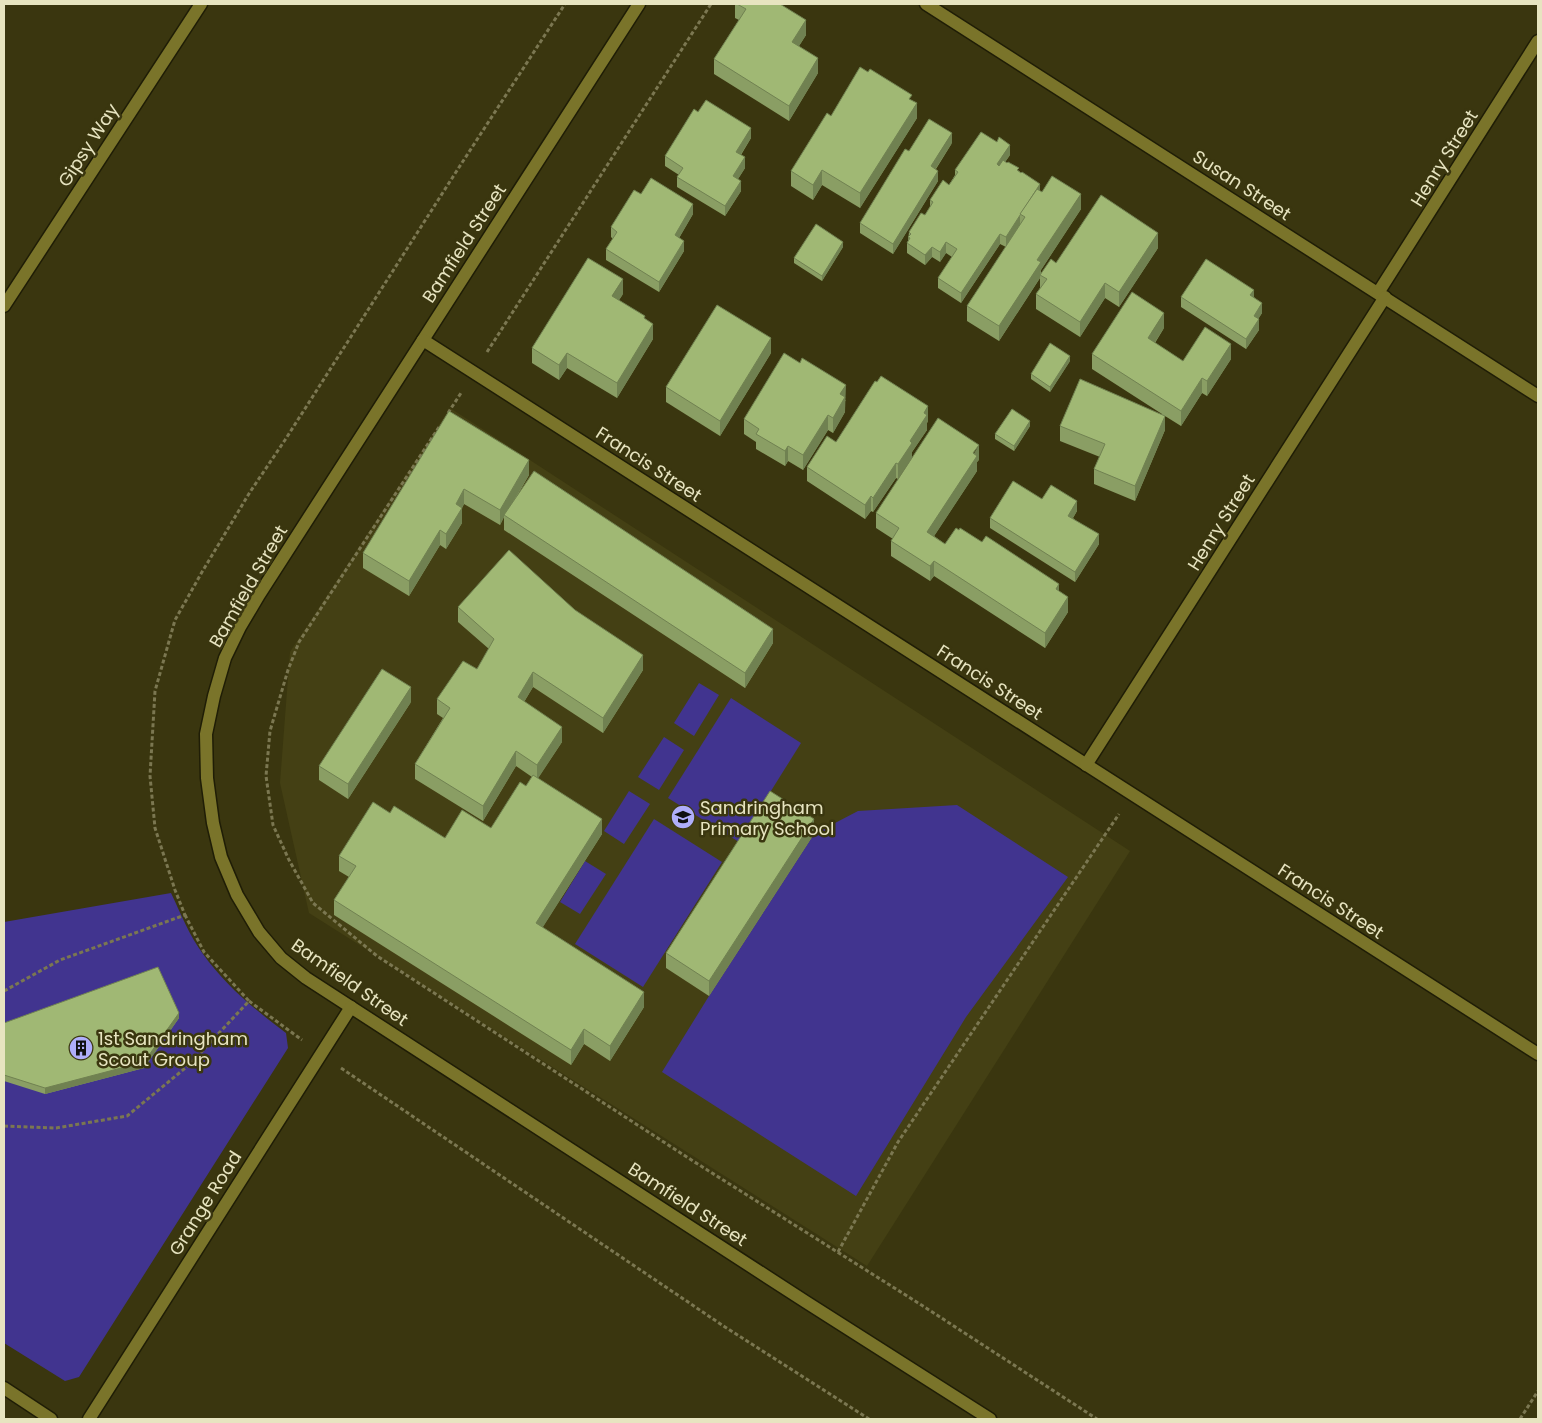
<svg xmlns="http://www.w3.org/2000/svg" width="1542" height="1423" viewBox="0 0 1542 1423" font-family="Poppins,sans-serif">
	<rect width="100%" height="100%" fill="#3a360f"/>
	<!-- built -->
	<path fill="#444014" d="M450 408 1130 851 867 1266 309 913 280 783 290 652Z"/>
	<!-- green -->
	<g fill="#41348f">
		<path d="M699 683 719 695 694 736 674 723Z"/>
		<path d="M731 698 801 743 739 842 668 798Z"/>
		<path d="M664 737 684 750 659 790 638 777Z"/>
		<path d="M629 791 650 804 624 844 604 831Z"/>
		<path d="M957 805 1068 877 966 1017 856 1196 662 1072 709 996 814 834 858 811Z"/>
		<path d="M654 819 722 862 643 987 575 944Z"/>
		<path d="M585 861 606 874 580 914 560 902Z"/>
		<path d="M171 893C181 914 189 935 203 954 225 985 255 1010 286 1033L288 1048 79 1377 65 1381 4 1343V922Z"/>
	</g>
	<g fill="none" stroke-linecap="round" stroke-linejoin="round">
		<!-- service casing -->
		<g stroke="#1f1d06" stroke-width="15">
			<path id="service" d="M4 306 201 4"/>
		</g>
		<!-- minor casing -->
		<g stroke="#1f1d06" stroke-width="15">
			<g id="minor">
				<path d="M639 4 259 595 240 627 225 658 214 696 206 734 207 778 213 823 221 857 237 895 259 932 281 958 306 978 806 1302 990 1419"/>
				<path d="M926 4 1538 396"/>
				<path d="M1378 293 1538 41"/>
				<path d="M423 340 1538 1054"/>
				<path d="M1086 765 1385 297"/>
				<path d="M4 1388 51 1419"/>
				<path d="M89 1419 351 1007"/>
			</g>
		</g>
		<!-- path -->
		<g stroke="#7b7751" stroke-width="3" stroke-dasharray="4 2.5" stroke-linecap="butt">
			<path d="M487 352 711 4"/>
			<path d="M448 413 461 393"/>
			<path d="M439 427 299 642 288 670 270 731 266 776 273 825 289 860 313 903 377 956 693 1161 923 1306 1097 1419"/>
			<path d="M4 991 60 960 185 915 175 890 155 828 150 776 155 691 175 620 202 572 250 492 285 440 456 172 565 4"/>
			<path d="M249 1001 302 1040"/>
			<path d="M341 1068 725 1327 869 1419"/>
			<path d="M4 1126 56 1128 127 1116 189 1065 249 1001 204 952 185 915"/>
			<path d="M838 1252 898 1142 1119 814"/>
			<path d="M1520 1419 1538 1391"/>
		</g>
		<!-- service -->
		<use href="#service" stroke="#7a742a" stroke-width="12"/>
		<!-- minor -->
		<use href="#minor" stroke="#7a742a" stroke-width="12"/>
	</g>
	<!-- wall -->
	<g fill="#8a9e64">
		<path d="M735 4H780L806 35 799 46 818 73 789 121 714 74V59L739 20 735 18Z"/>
		<path d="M912 100 917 118 860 208 822 185 813 200 791 186V171L831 116Z"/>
		<path d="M698 112 751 138 741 155 745 168 738 179 741 191 725 216 677 187V177L679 175 665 166V156Z"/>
		<path d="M952 143 936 169 938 181 893 254 860 233V223Z"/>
		<path d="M1010 155 1005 162 1019 171 1040 191 1081 209 1041 270V274L1056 263 1158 248 1119 307 1105 298 1080 337 1036 309V294L1040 288V278L999 341 967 321V306L1006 247 1000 244 961 303 938 288V278L952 257 946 253 940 262 932 257 925 265 907 253V243L908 241 909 232 925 215 930 207V200L949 185 955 175V170Z"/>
		<path d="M641 194 693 214 679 238 684 251 659 292 606 260V249L613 239 611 237V227Z"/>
		<path d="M843 247 822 281 794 263V258Z"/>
		<path d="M623 294 619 300 645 319 653 339 617 398 567 368 559 380 532 363V348Z"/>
		<path d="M1181 297H1254L1262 313 1258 319 1259 330 1246 349 1181 307Z"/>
		<path d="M1164 328 1155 343 1183 361 1231 359 1207 396 1202 393 1181 426 1165 416V430L1135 501 1094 484V469L1100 457 1060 441V426L1162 414 1092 369V354Z"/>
		<path d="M771 353 720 436 666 402V387Z"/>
		<path d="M1070 361 1050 392 1031 379V374Z"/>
		<path d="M846 400 845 401V412L833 433 828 430 803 470 788 461 785 466 756 449V442L744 434V419Z"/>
		<path d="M449 411 529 475 517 496 773 643 745 688 504 530V517L500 525 464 504 462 508V523L446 549 440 545 409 596 363 568V553Z"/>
		<path d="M928 421 927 423V430L912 452 898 479 896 478 873 512 871 511 865 519 807 481V467L836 442Z"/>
		<path d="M1030 426 1014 451 995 439V434Z"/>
		<path d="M979 460 977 462V471L934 536 945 544 1059 591 1068 612 1045 648 934 576 930 581 891 556V541L893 539 876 528V513Z"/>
		<path d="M1042 499 1077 511 1073 518 1099 544 1075 582 990 528V518Z"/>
		<path d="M458 607 575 610 643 670 603 733 533 687 524 702 562 742 538 778 602 834 542 928 644 1007 610 1061 584 1044 571 1065 334 915V900L349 877 339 871V856L390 813 445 838 491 828 526 786 532 777 516 766 483 821 415 779V764L443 718 437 714V699L477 669 489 649 458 622Z"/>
		<path d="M411 702 348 799 319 780V766Z"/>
		<path d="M814 834 709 996 666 968V953Z"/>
		<path d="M179 1018 144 1068 45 1094 4 1081V1023Z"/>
	</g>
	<!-- shaded-wall -->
	<g fill="#708151">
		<path d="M806 20V35L792 57V42Z"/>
		<path d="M818 58V73L789 121V106Z"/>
		<path d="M917 103V118L860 208V193Z"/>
		<path d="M751 128V138L736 162V152Z"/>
		<path d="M952 133V143L931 176V166Z"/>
		<path d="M1010 145V155L997 174V164Z"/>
		<path d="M745 157V168L733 187V176Z"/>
		<path d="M822 170V185L813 200V185Z"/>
		<path d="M938 171V181L893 254V244Z"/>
		<path d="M741 181V191L725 216V206Z"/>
		<path d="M1040 184V194L1021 214Z"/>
		<path d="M1081 194V209L1041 270 1040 278 999 341V326L1037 260Z"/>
		<path d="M693 204V214L675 245V235Z"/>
		<path d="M1020 215V225L1006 247V237Z"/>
		<path d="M1158 233V248L1119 307V292Z"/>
		<path d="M1000 234V244L961 303V293Z"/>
		<path d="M684 241V251L659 292V282Z"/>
		<path d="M843 242V247L822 281V276Z"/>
		<path d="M946 242V253L940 262V252Z"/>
		<path d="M932 247V257L925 265V255Z"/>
		<path d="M623 279V294L612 311V296Z"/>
		<path d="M1105 283V298L1080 337V322Z"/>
		<path d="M1254 290V300L1250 295Z"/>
		<path d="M1262 303V313L1254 326V316Z"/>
		<path d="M1164 313V328L1148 353V338Z"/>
		<path d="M1259 319V330L1246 349V339Z"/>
		<path d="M653 324V339L617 398V383Z"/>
		<path d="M771 338V353L720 436V421Z"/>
		<path d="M1231 344V359L1207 396V381Z"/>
		<path d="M567 353V368L559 380V365Z"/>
		<path d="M1070 356V361L1050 392V387Z"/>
		<path d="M1202 378V393L1181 426V411Z"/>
		<path d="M846 385 845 412 833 433V418L840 394Z"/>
		<path d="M928 406V421L927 423V430L912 452V458L898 479V464L924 413Z"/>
		<path d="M828 415V430L803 470V455Z"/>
		<path d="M1165 416V430L1135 501V486Z"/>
		<path d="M1030 421V426L1014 451V446Z"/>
		<path d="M979 445V460L977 462V471L927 547V532Z"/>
		<path d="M788 446V461L785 466V451Z"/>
		<path d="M529 460V475L505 515H504V517L500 525V510Z"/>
		<path d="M896 463V478L873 512V498Z"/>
		<path d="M464 489V504L459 514 462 508V523L446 549V534L456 504Z"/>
		<path d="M871 496V511L865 519V505Z"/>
		<path d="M1077 501V511L1068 526V516Z"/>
		<path d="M440 530V545L409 596V581Z"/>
		<path d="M1099 534V544L1075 582V572Z"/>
		<path d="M934 561V576L930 581V566Z"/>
		<path d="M1059 584V598L1056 589Z"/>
		<path d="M1068 597V612L1045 648V633Z"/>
		<path d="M773 629V643L745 688V673Z"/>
		<path d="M643 655V670L603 733V718Z"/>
		<path d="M533 672V687L518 712V697Z"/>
		<path d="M411 687V702L348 799V784Z"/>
		<path d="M562 727V742L537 780V765Z"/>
		<path d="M516 751V766L483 821V806Z"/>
		<path d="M602 819V834L536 938V923Z"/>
		<path d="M814 819V834L709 996V981Z"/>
		<path d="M644 992V1007L610 1061V1046Z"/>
		<path d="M179 1013V1018L144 1068 45 1094V1088Z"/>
		<path d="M584 1029V1044L571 1065V1050Z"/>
	</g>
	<!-- building -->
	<g fill="#a0b874" stroke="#708151">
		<path d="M737 4H780L806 20 792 42 818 58 789 106 714 59 746 9Z"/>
		<path d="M860 67 868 72 870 69 912 95 909 99 917 103 860 193 822 170 813 185 791 171 827 113 831 116Z"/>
		<path d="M706 100 751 128 736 152 745 157 733 176 741 181 725 206 677 177 683 168 665 156 694 109 698 112Z"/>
		<path d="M929 119 952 133 931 166 938 171 893 244 860 223 905 149 909 151Z"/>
		<path d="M981 132 997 142 999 137 1010 145 997 164 999 166 1003 160 1007 163 1008 162 1019 168 1017 170 1021 173 1022 172 1040 184 1006 237 1000 234 961 293 938 278 957 249 946 242 940 252 932 247 925 255 907 243 910 238 908 237 911 234 909 232 921 213 925 215 933 202 930 200 943 180 949 185 958 172 955 170Z"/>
		<path d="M1052 176 1081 194 1037 260 1041 262 999 326 967 306 1025 217 1020 214 1037 189 1042 192Z"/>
		<path d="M651 178 693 204 675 235 684 241 659 282 606 249 617 232 611 227 634 190 641 194Z"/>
		<path d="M1101 195 1158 233 1119 292 1105 283 1080 322 1036 294 1047 279 1040 275 1051 259 1056 263Z"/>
		<path d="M816 224 843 242 822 276 794 258Z"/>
		<path d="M588 258 623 279 612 296 645 316 644 318 653 324 617 383 567 353 559 365 532 348Z"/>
		<path d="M1206 259 1254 290 1250 295 1262 303 1254 316 1259 319 1246 339 1181 297Z"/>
		<path d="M1132 292 1164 313 1148 338 1183 361 1205 327 1231 344 1207 381 1202 378 1181 411 1092 354Z"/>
		<path d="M717 305 771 338 720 421 666 387Z"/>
		<path d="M1050 343 1070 356 1050 387 1031 374Z"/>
		<path d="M784 353 800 363 802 358 846 385 840 394 845 397 833 418 828 415 803 455 788 446 785 451 756 434 759 429 744 419Z"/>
		<path d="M881 376 928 406 924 413 927 415 910 441 912 443 898 464 896 463 873 498 871 496 865 505 807 467 827 436 836 442 875 381 877 382Z"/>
		<path d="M1080 379 1165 416 1135 486 1094 469 1105 444 1060 426Z"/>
		<path d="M1012 409 1030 421 1014 446 995 434Z"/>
		<path d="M449 411 529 460 500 510 464 489 456 504 462 508 446 534 440 530 409 581 363 553Z"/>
		<path d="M938 418 979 445 973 453 977 456 927 532 945 544 956 528 959 530 960 528 982 542 986 536 1059 584 1056 589 1068 597 1045 633 934 561 930 566 891 541 899 528 876 513Z"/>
		<path d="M534 471 773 629 745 673 504 515Z"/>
		<path d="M1013 481 1042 499 1051 485 1077 501 1068 516 1099 534 1075 572 990 518Z"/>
		<path d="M509 550 575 610 643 655 603 718 533 672 518 697 562 727 537 765 516 751 483 806 415 764 450 708 437 699 463 661 477 669 494 639 458 607Z"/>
		<path d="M382 669 411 687 348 784 319 766Z"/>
		<path d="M533 775 602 819 536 923 644 992 610 1046 584 1029 571 1050 334 900 356 866 339 856 373 802 390 813 394 806 445 838 462 810 491 828 520 782 526 786Z"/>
		<path d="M770 791 814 819 709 981 666 953Z"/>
		<path d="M158 967 179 1013 144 1062 45 1088 4 1075V1023Z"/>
	</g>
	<!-- icons -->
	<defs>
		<g id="school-disc" transform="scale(1.25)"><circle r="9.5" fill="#afaefa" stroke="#3a360f"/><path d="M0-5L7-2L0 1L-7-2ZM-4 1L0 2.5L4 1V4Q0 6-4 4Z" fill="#111"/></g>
		<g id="building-disc" transform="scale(1.25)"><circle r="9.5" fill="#afaefa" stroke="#3a360f"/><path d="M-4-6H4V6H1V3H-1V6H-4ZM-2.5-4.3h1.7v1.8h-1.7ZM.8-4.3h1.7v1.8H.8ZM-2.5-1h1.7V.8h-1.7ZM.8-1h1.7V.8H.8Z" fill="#111"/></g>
	</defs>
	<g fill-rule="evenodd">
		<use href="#school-disc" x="683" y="817"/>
		<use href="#building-disc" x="81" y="1048"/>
	</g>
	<g text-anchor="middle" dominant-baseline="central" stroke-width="5" stroke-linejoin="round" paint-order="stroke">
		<!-- street labels -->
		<g font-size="18" fill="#e7e4c0" stroke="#3a360f">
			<text transform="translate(88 145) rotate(-57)">Gipsy Way</text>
			<text transform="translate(1444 158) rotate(-58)">Henry Street</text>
			<text transform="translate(1242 185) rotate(33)">Susan Street</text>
			<text transform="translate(464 243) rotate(-57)">Bamfield Street</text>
			<text transform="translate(649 464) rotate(33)">Francis Street</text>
			<text transform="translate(1221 522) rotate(-58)">Henry Street</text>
			<text transform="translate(248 586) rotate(-60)">Bamfield Street</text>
			<text transform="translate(990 682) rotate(33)">Francis Street</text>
			<text transform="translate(1331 901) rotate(33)">Francis Street</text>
			<text transform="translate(350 982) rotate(35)">Bamfield Street</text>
			<text transform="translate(205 1203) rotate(-58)">Grange Road</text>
			<text transform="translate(688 1204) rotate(33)">Bamfield Street</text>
		</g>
		<!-- poi labels -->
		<g font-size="18" fill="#e7e4c0" stroke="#3a360f" text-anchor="start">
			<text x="700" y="807">Sandringham<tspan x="700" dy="21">Primary School</tspan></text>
			<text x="98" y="1038">1st Sandringham<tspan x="98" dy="21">Scout Group</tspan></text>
		</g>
	</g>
	<!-- border -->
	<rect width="1542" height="1423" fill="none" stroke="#e7e4c0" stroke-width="10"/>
</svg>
